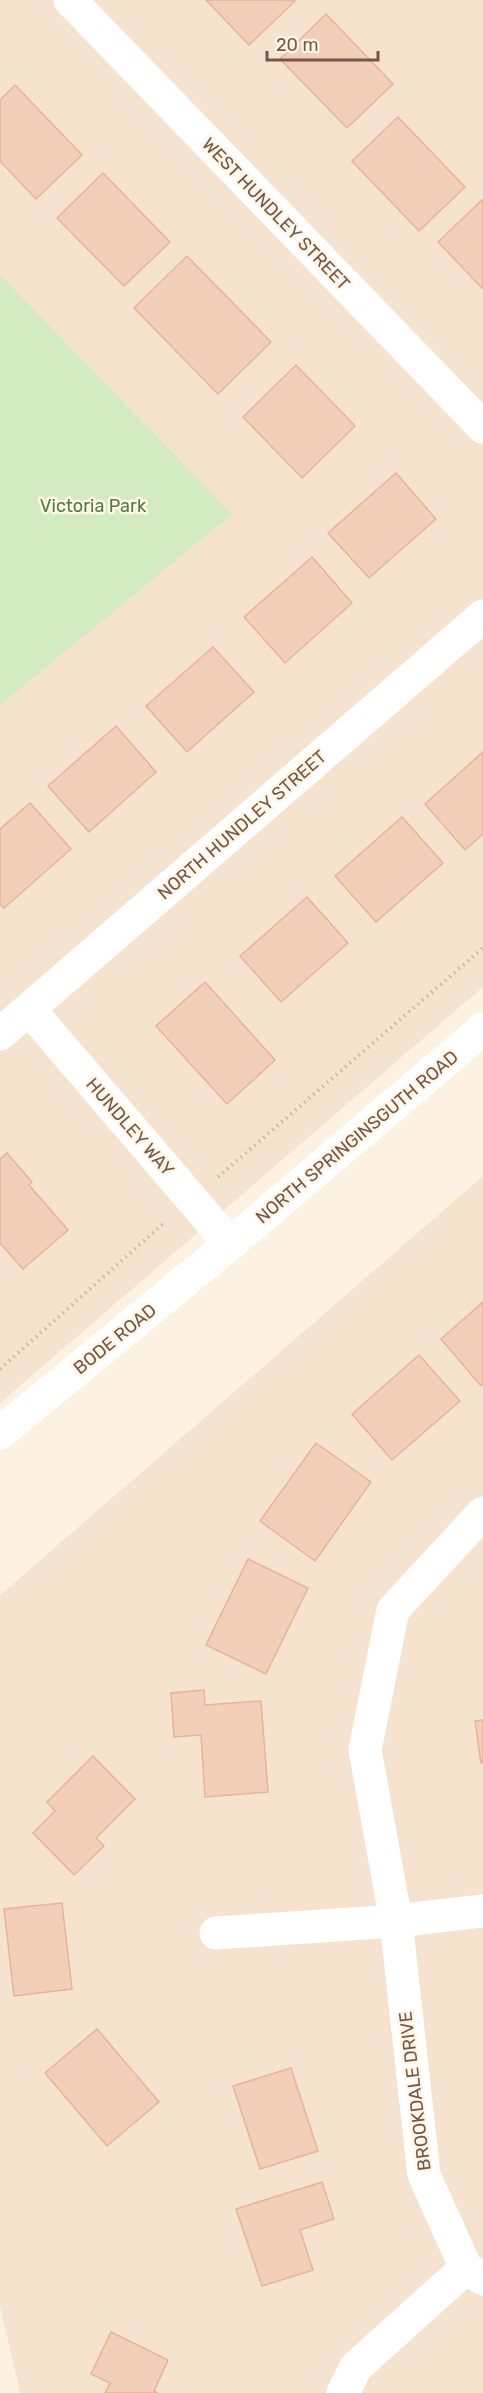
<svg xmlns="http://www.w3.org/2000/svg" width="483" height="2393" viewBox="0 0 483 2393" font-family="Rubik,sans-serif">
	<rect width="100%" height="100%" fill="#fdf2e1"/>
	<!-- residential -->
	<g fill="#f5e3d0">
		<path d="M0 0H483V987L0 1403Z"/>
		<path d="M483 1176V2393H20L0 2306V1595Z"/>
	</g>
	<!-- green -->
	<path fill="#d2ebc0" d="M0 275 232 514 0 705Z"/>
	<!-- building -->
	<g fill="#f3ceb8" stroke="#e6b498" stroke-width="1.5">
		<path d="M206 0H294L295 1 249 45Z"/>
		<path d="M326 14 393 84 347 128 280 59Z"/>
		<path d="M15 85 82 155 36 199 0 161V100Z"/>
		<path d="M398 117 465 187 419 231 352 161Z"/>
		<path d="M103 173 170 242 124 286 57 218Z"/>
		<path d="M483 199V289L438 242Z"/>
		<path d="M187 256 271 342 218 394 134 308Z"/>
		<path d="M296 365 355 426 302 478 243 417Z"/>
		<path d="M396 473 436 519 369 578 328 533Z"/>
		<path d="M312 557 352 603 285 663 244 617Z"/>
		<path d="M213 647 254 692 187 752 146 706Z"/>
		<path d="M116 726 156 772 89 832 48 786Z"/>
		<path d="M483 752V834L465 850 425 804Z"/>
		<path d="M30 803 71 849 4 908 0 904V829Z"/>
		<path d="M402 817 443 863 376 922 335 876Z"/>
		<path d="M307 897 348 943 281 1002 240 956Z"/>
		<path d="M205 982 275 1060 227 1104 156 1026Z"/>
		<path d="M7 1153 32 1182 29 1185 68 1230 23 1269 0 1243V1159Z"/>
		<path d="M483 1302V1384L481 1386 441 1339Z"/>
		<path d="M419 1355 460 1401 392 1460 352 1414Z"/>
		<path d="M316 1443 371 1482 315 1561 260 1521Z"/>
		<path d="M248 1559 308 1588 266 1674 206 1645Z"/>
		<path d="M204 1690 205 1705 261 1701 268 1792 205 1797 201 1735 174 1737 171 1693Z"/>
		<path d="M483 1720V1762L481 1763 475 1721Z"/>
		<path d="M93 1756 135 1799 96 1838 104 1846 74 1875 33 1833 55 1811 47 1802Z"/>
		<path d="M62 1903 72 1989 14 1996 4 1909Z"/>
		<path d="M97 2029 159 2102 107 2146 45 2073Z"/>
		<path d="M291 2068 318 2151 260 2169 233 2086Z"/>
		<path d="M322 2182 334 2219 300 2230 313 2270 262 2286 236 2209Z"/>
		<path d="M111 2332 168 2360 154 2391 158 2393H105L110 2383 91 2374Z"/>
	</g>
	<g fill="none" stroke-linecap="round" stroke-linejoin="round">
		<!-- path -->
		<g stroke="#d8b29b" stroke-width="4" stroke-dasharray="1.5 4.5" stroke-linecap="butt">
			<path d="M218 1177 483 948"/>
			<path d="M0 1369 164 1223"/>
		</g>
		<!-- street -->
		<g stroke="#fff" stroke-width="33">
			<path d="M70 0 483 427"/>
			<path d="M29 1009 230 1244"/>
			<path d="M0 1034 483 616"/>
			<path d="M483 1513 393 1610 365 1750 396 1921 424 2175 466 2268 483 2279"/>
			<path d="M216 1933 396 1921 483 1911"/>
			<path d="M343 2393 356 2367 466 2268"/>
		</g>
		<!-- secondary -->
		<path stroke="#fff" stroke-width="33" d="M0 1433 230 1244 483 1029"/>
	</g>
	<g text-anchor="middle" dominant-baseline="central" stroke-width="5" stroke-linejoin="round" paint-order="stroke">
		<!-- street labels -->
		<g font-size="18" fill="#755747" stroke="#fff6e8">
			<text transform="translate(276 214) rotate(46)">WEST HUNDLEY STREET</text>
			<text transform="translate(242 825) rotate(-41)">NORTH HUNDLEY STREET</text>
			<text transform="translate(130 1127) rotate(49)">HUNDLEY WAY</text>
			<text transform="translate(357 1137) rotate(-40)">NORTH SPRINGINSGUTH ROAD</text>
			<text transform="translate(115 1339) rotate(-39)">BODE ROAD</text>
			<text transform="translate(415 2091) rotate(-97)">BROOKDALE DRIVE</text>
		</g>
		<!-- park labels -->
		<g font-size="18" fill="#527b3f" stroke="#fff6e8">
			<text x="93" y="506">Victoria Park</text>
		</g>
	</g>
	<!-- scale -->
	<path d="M267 51v9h111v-9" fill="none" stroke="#755747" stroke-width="3"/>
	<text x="276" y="51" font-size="18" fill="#755747" stroke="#fff6e8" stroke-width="4.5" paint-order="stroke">20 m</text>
</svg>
